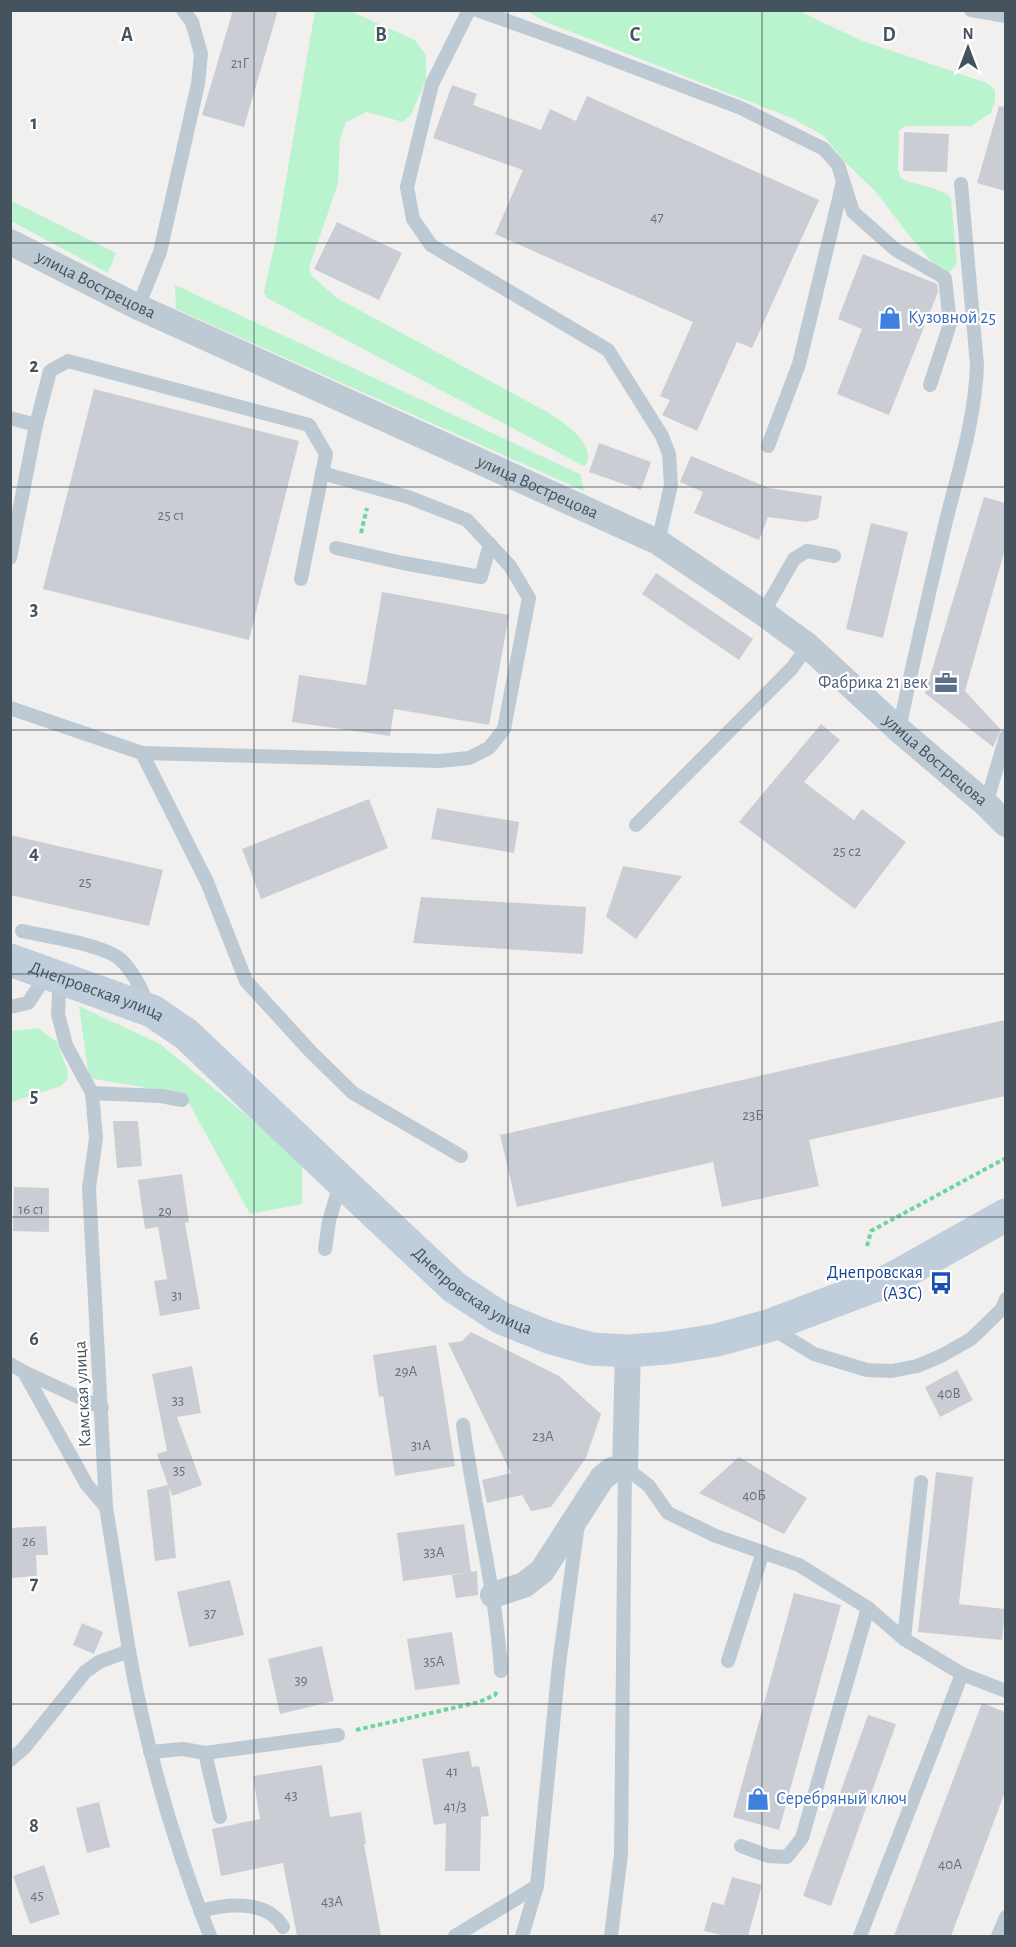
<svg xmlns="http://www.w3.org/2000/svg" width="1016" height="1947" viewBox="0 0 1016 1947" font-family="'Alegreya Sans',sans-serif">
	<rect width="100%" height="100%" fill="#f2efef"/>
	<!-- green -->
	<g fill="#b9f4ce">
		<path d="M315 11H350L415 40 426 55V80L411 115 403 122 367 112 346 122 340 139 338 184 309 267 312 276 337 298 549 413C564 423 596 443 586 465H582L267 298 264 292 276 238Z"/>
		<path d="M527 11H799L860 40 987 83 995 90V101L991 113 971 126H905L899 131 898 167 900 177C915 187 938 185 951 198L957 263 950 272 938 269 908 234 875 191 845 162 824 136 794 119 546 22Z"/>
		<path d="M10 200 116 253 108 273 11 221Z"/>
		<path d="M175 285 580 474 584 491 176 309Z"/>
		<path d="M79 1006 160 1044 302 1161V1204L250 1214 184 1094 89 1078Z"/>
		<path d="M38 1028 57 1042 68 1072 67 1080 61 1086 11 1102V1031Z"/>
	</g>
	<!-- building -->
	<g fill="#caced4">
		<path d="M233 10H278L244 127 202 115Z"/>
		<path d="M452 85 477 94 473 105 541 130 550 109 576 121 587 96 819 200 752 348 737 342 697 431 662 415 670 400 660 396 693 322 495 234 523 170 433 138Z"/>
		<path d="M999 106 1005 107V191L977 183Z"/>
		<path d="M904 132 949 134 947 172 903 171Z"/>
		<path d="M337 222 402 253 379 300 314 269Z"/>
		<path d="M863 254 937 284 938 292 889 415 837 394 862 329 838 319Z"/>
		<path d="M94 389 299 441 249 640 43 589Z"/>
		<path d="M599 443 651 462 641 490 589 472Z"/>
		<path d="M691 456 769 488 822 496 818 519 806 522 768 517 759 540 694 513 703 492 680 482Z"/>
		<path d="M984 497 1005 503V549L965 691 1001 730 993 747 925 693Z"/>
		<path d="M871 523 908 532 883 638 846 629Z"/>
		<path d="M656 573 753 639 739 660 642 594Z"/>
		<path d="M382 592 509 615 489 725 394 709 390 736 292 722 299 675 366 685Z"/>
		<path d="M821 724 840 740 804 782 854 820 862 809 906 842 855 909 739 822Z"/>
		<path d="M369 799 388 848 261 899 242 849Z"/>
		<path d="M437 808 519 822 514 853 431 839Z"/>
		<path d="M10 835 163 870 149 926 10 895Z"/>
		<path d="M623 866 682 876 636 939 606 917Z"/>
		<path d="M421 897 586 907 583 954 413 943Z"/>
		<path d="M1005 1020V1096L809 1140 819 1186 722 1207 713 1162 517 1207 500 1135Z"/>
		<path d="M113 1121H138L142 1166 117 1168Z"/>
		<path d="M182 1174 189 1222 185 1223 200 1309 160 1316 154 1281 167 1279 158 1227 145 1229 138 1180Z"/>
		<path d="M14 1187 49 1188V1232L13 1231Z"/>
		<path d="M471 1332 559 1376 601 1414 586 1458 551 1507 531 1511 522 1495 487 1503 482 1480 511 1473 448 1343 462 1341Z"/>
		<path d="M436 1345 455 1466 395 1476 383 1396 379 1397 373 1355Z"/>
		<path d="M192 1366 201 1413 177 1417 202 1485 172 1496 169 1486 176 1558 155 1561 147 1490 168 1485 157 1454 167 1451 152 1374Z"/>
		<path d="M957 1370 973 1400 940 1417 925 1387Z"/>
		<path d="M739 1457 807 1498 784 1534 699 1493Z"/>
		<path d="M936 1472 973 1477 959 1604 1005 1609 1002 1640 918 1632Z"/>
		<path d="M464 1524 471 1572 403 1581 397 1533Z"/>
		<path d="M46 1526 48 1555H36L37 1576 10 1578V1528Z"/>
		<path d="M477 1571 478 1595 456 1598 452 1575Z"/>
		<path d="M230 1580 244 1635 189 1647 177 1592Z"/>
		<path d="M794 1593 841 1605 779 1830 733 1817Z"/>
		<path d="M82 1623 103 1632 94 1654 73 1645Z"/>
		<path d="M452 1632 460 1684 415 1690 407 1639Z"/>
		<path d="M322 1646 334 1701 280 1714 268 1659Z"/>
		<path d="M982 1703 1005 1712V1792L951 1936H894Z"/>
		<path d="M868 1715 896 1724 831 1906 803 1896Z"/>
		<path d="M469 1751 472 1767 479 1766 489 1816 481 1817 480 1871H445L446 1823 434 1825 422 1759Z"/>
		<path d="M322 1765 330 1817 361 1812 366 1844H364L381 1936H297L283 1863 221 1876 212 1829 260 1819 253 1776Z"/>
		<path d="M99 1802 110 1847 87 1853 76 1808Z"/>
		<path d="M44 1865 60 1914 30 1924 13 1876Z"/>
		<path d="M732 1877 762 1885 748 1936H726L704 1931 712 1902 724 1905Z"/>
	</g>
	<g fill="none" stroke-linecap="round" stroke-linejoin="round">
		<!-- path -->
		<g stroke="#6dd6a0" stroke-width="4" stroke-dasharray="4.5 3" stroke-linecap="butt">
			<path d="M361 533 367 508"/>
			<path d="M867 1246 871 1231 1006 1158"/>
			<path d="M356 1730 479 1702 495 1695 497 1691"/>
		</g>
		<!-- lane -->
		<g stroke="#becad3" stroke-width="14">
			<path d="M469 10 432 84 407 187 413 219 431 245 608 350 662 436 669 454 671 485 658 542"/>
			<path d="M477 10 572 44 741 108 824 149 838 165 853 212 896 250 945 278 950 324 930 385"/>
			<path d="M971 10 1006 16"/>
			<path d="M138 307 160 252 198 84 201 54 192 22 183 10"/>
			<path d="M10 418 36 425 10 558"/>
			<path d="M36 425 50 371 68 361 309 425 326 454 301 579"/>
			<path d="M768 446 799 364 843 182"/>
			<path d="M336 548 403 563 481 577 490 544"/>
			<path d="M763 613 794 559 807 551 834 556"/>
			<path d="M10 708 142 753 439 761 469 758 489 748 504 729 529 598 510 566 467 520 408 497 322 473"/>
			<path d="M899 730C913 661 929 593 945 525 958 472 975 421 977 365L961 184"/>
			<path d="M142 753 207 882 246 981 311 1052 353 1093 461 1156"/>
			<path d="M986 804 1006 737"/>
			<path d="M636 825 792 668 808 646"/>
			<path d="M22 931C44 936 106 945 121 960 133 971 141 989 148 1004"/>
			<path d="M10 1007 28 1003 48 973"/>
			<path d="M92 1093 161 1096 182 1100"/>
			<path d="M325 1249 329 1221 341 1181"/>
			<path d="M770 1327 814 1354 867 1370 892 1371 917 1366 941 1356 971 1339 1002 1309 1006 1299"/>
			<path d="M10 1364 24 1372 102 1408"/>
			<path d="M24 1372 87 1485 106 1507"/>
			<path d="M463 1425C474 1508 496 1588 501 1671"/>
			<path d="M625 1467 649 1486 668 1513 716 1536 799 1565 868 1608 904 1639 962 1674 1006 1691"/>
			<path d="M904 1639 921 1482"/>
			<path d="M129 1651C146 1749 174 1844 210 1936"/>
			<path d="M728 1661 763 1552"/>
			<path d="M150 1752 183 1749 205 1753 338 1735"/>
			<path d="M205 1753 220 1817"/>
			<path d="M10 1760 24 1748 85 1672 99 1662 129 1651 106 1507 89 1188 96 1138 92 1093 66 1045 58 1014 60 977"/>
			<path d="M741 1846 768 1856 787 1857 802 1838 868 1608"/>
			<path d="M200 1911C226 1904 267 1899 283 1927"/>
			<path d="M455 1936 537 1886 559 1664 578 1524"/>
			<path d="M522 1936 537 1886"/>
			<path d="M611 1936 621 1854 625 1467"/>
			<path d="M860 1936 962 1674"/>
			<path d="M998 1936 1006 1917"/>
		</g>
		<!-- street -->
		<g stroke="#becad3" stroke-width="26">
			<path id="s1" d="M10 242 138 307 658 542 763 613 808 646 899 730 986 804 1006 824"/>
			<path d="M493 1595 524 1585 542 1571 602 1478 612 1470 625 1467 628 1351"/>
		</g>
		<!-- secondary -->
		<path stroke="#c0cdda" stroke-width="33" id="s2" d="M10 960 152 1011 186 1034 341 1181 454 1287 501 1318 551 1338 592 1349 628 1351 667 1348 717 1340 768 1326 890 1280 1006 1215"/>
	</g>
	<!-- grid -->
	<path fill="none" stroke="#45535f" stroke-width="1.5" stroke-opacity="0.55" d="M254 10V1936M508 10V1936M762 10V1936M10 243H1006M10 487H1006M10 730H1006M10 974H1006M10 1217H1006M10 1460H1006M10 1704H1006"/>
	<!-- icons -->
	<defs>
		<g id="shop-bare" transform="scale(1.8)"><path d="M-5-2.5h2.3a2.7 3.5 0 0 1 5.4 0H5L5.5 6h-11ZM-1.5-2.5h3a1.5 2.3 0 0 0-3 0Z" fill="#3f7fe0" stroke="#fff" stroke-width="2.5" paint-order="stroke"/></g>
		<g id="office-bare" transform="scale(1.8)"><path d="M-6-3h4V-5.5h4V-3h4V5H-6ZM-1-4.5V-3h2v-1.5ZM-6 0V1H6V0Z" fill="#5c6f8a" stroke="#fff" stroke-width="2.5" paint-order="stroke"/></g>
		<g id="bus-bare" transform="scale(1.8)"><path d="M-5-6H5V4H4V6H2V4H-2V6H-4V4H-5ZM-3.5-4V0h7V-4ZM-3.5 1.2v1.5H-2V1.2ZM2 1.2v1.5H3.5V1.2Z" fill="#1a4fb4" stroke="#fff" stroke-width="2.5" paint-order="stroke"/></g>
	</defs>
	<g fill-rule="evenodd">
		<use href="#shop-bare" x="890" y="318"/>
		<use href="#office-bare" x="946" y="683"/>
		<use href="#bus-bare" x="941" y="1283"/>
		<use href="#shop-bare" x="758" y="1799"/>
	</g>
	<g text-anchor="middle" dominant-baseline="central" stroke-width="4.5" stroke-linejoin="round" paint-order="stroke">
		<!-- number labels -->
		<g font-size="15" fill="#66727c">
			<text x="240" y="63">21Г</text>
			<text x="657" y="217">47</text>
			<text x="171" y="515">25 с1</text>
			<text x="847" y="851">25 с2</text>
			<text x="85" y="882">25</text>
			<text x="753" y="1115">23Б</text>
			<text x="31" y="1209">16 с1</text>
			<text x="165" y="1211">29</text>
			<text x="177" y="1295">31</text>
			<text x="406" y="1371">29А</text>
			<text x="949" y="1393">40В</text>
			<text x="178" y="1400">33</text>
			<text x="543" y="1436">23А</text>
			<text x="421" y="1445">31А</text>
			<text x="179" y="1470">35</text>
			<text x="754" y="1495">40Б</text>
			<text x="29" y="1541">26</text>
			<text x="434" y="1552">33А</text>
			<text x="210" y="1613">37</text>
			<text x="434" y="1661">35А</text>
			<text x="301" y="1680">39</text>
			<text x="452" y="1771">41</text>
			<text x="291" y="1795">43</text>
			<text x="455" y="1806">41/3</text>
			<text x="950" y="1864">40А</text>
			<text x="37" y="1895">45</text>
			<text x="332" y="1901">43А</text>
		</g>
		<!-- street labels -->
		<g font-size="18" fill="#45535f" stroke="#fff">
			<text stroke="none"><textPath href="#s1" startOffset="96">улица Вострецова</textPath></text>
			<text stroke="none"><textPath href="#s1" startOffset="582">улица Вострецова</textPath></text>
			<text stroke="none"><textPath href="#s1" startOffset="1068">улица Вострецова</textPath></text>
			<text stroke="none"><textPath href="#s2" startOffset="92">Днепровская улица</textPath></text>
			<text stroke="none"><textPath href="#s2" startOffset="578">Днепровская улица</textPath></text>
			<text transform="translate(83 1394) rotate(-93)">Камская улица</text>
		</g>
		<!-- shop labels -->
		<g font-size="18" fill="#366cbe" stroke="#fff" text-anchor="start">
			<text x="908" y="318">Кузовной 25</text>
			<text x="776" y="1799">Серебряный ключ</text>
		</g>
		<!-- service labels -->
		<g font-size="18" fill="#4e5e75" stroke="#fff" text-anchor="end">
			<text x="928" y="683">Фабрика 21 век</text>
		</g>
		<!-- transit labels -->
		<g font-size="18" fill="#164399" stroke="#fff" text-anchor="end">
			<text x="923" y="1273">Днепровская<tspan x="923" dy="21">(АЗС)</tspan></text>
		</g>
	</g>
	<g font-size="20" text-anchor="middle" font-weight="bold" fill="#45535f" stroke="#fff" stroke-width="4.5" stroke-linejoin="round" paint-order="stroke">
		<text x="127" y="41">A</text>
		<text x="381" y="41">B</text>
		<text x="635" y="41">C</text>
		<text x="889" y="41">D</text>
		<text x="34" y="129">1</text>
		<text x="34" y="372">2</text>
		<text x="34" y="615">3</text>
		<text x="34" y="859">4</text>
		<text x="34" y="1102">5</text>
		<text x="34" y="1345">6</text>
		<text x="34" y="1589">7</text>
		<text x="34" y="1832">8</text>
	</g>
	<!-- border -->
	<rect width="1016" height="1947" fill="none" stroke="#45535f" stroke-width="24"/>
	<!-- north arrow -->
	<g transform="translate(968 48)" stroke="#ffffff" stroke-width="4.5" paint-order="stroke">
	<path d="M0-4.5L10 22L0 15L-10 22Z" fill="#45535f"/>
	<text y="-9" font-size="16" font-weight="bold" text-anchor="middle" fill="#45535f">N</text>
	</g>
</svg>
